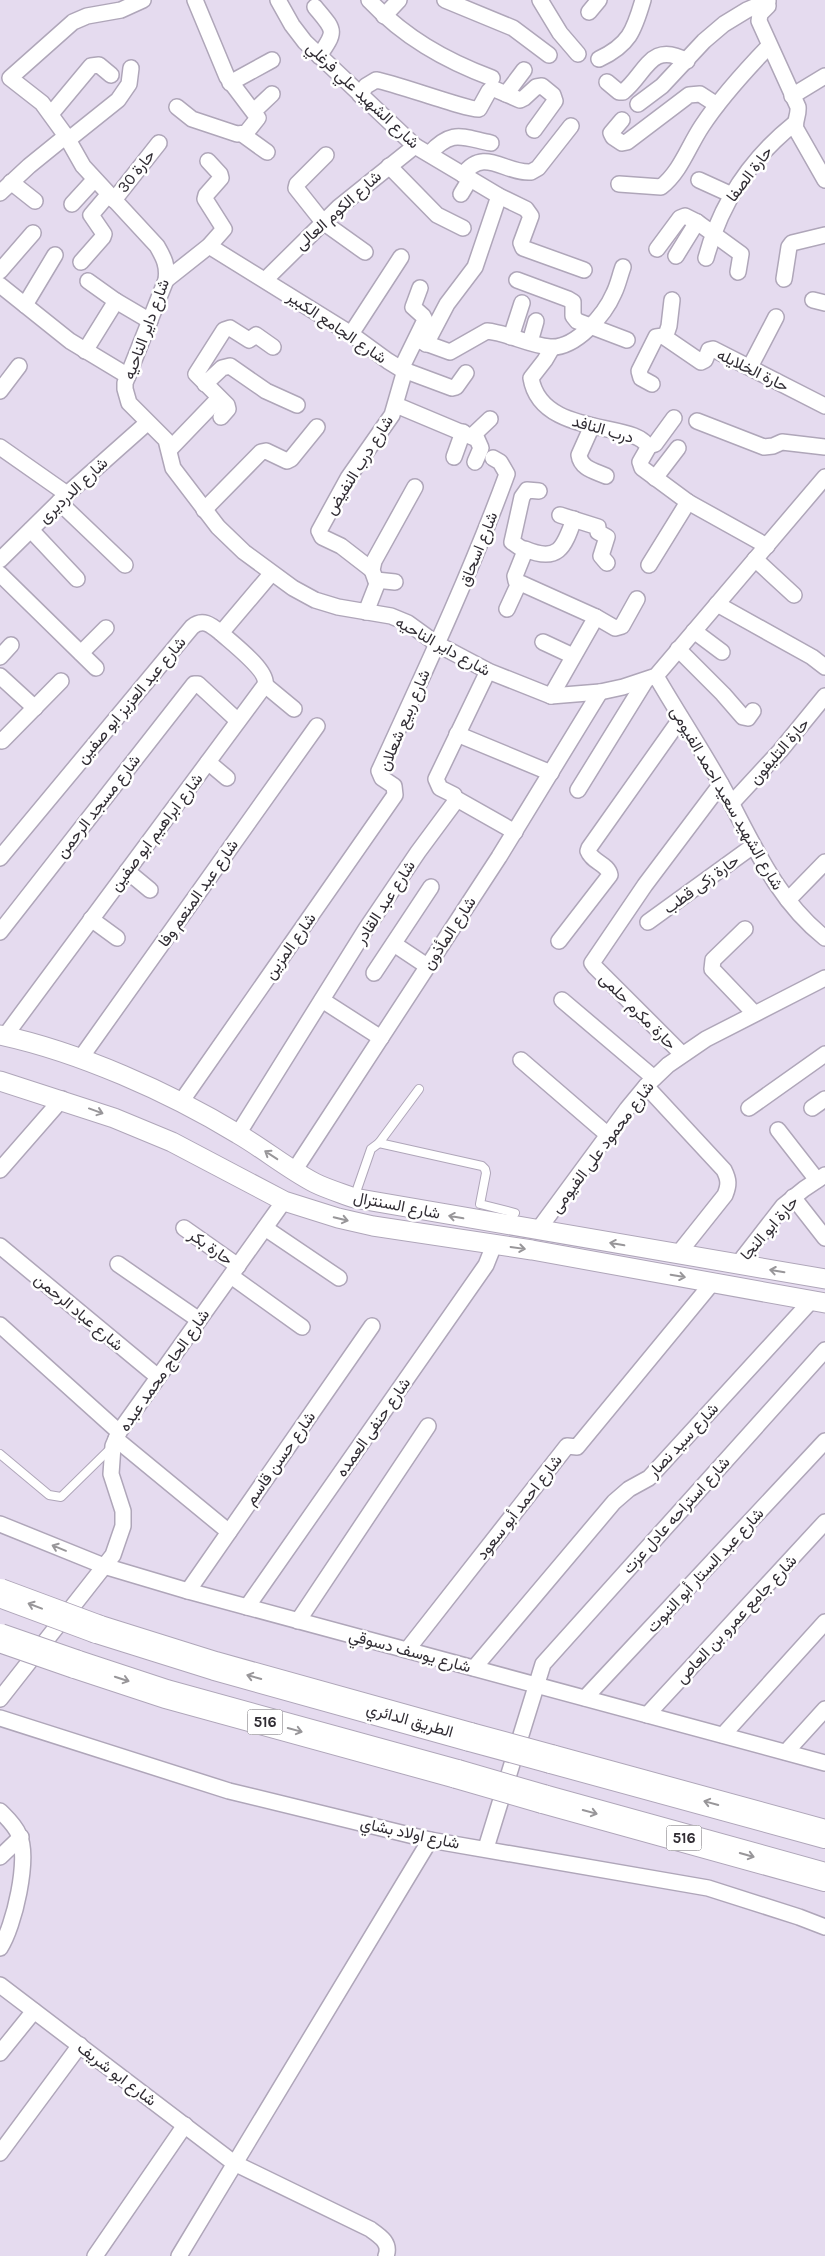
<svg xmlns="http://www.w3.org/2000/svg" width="825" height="2256" viewBox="0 0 825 2256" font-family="Karla,Vazirmatn,sans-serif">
	<rect width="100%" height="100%" fill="#e5dbef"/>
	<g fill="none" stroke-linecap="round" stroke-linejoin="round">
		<!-- service casing -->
		<g stroke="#afa6b9" stroke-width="10">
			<g id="service">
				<path d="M379 1143 482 1166 485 1169 486 1173 480 1204 515 1213"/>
				<path d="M354 1198 371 1149 379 1143 419 1089"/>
				<path d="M0 1454 49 1495 61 1497 111 1448"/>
			</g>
		</g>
		<!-- minor casing -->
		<g stroke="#afa6b9" stroke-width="18">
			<g id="minor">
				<path d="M143 0 121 10 87 16 73 22 10 78 42 103 66 136 83 166 157 246C164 258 168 266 166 280L125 383V389L129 403 166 440 173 468 218 527 244 552 293 588 315 600 338 607 391 616 408 623 437 644 488 671 551 696 600 692 623 687 656 676 825 477"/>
				<path d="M278 0 292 25 305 42 415 146 499 196 526 209 531 216 521 243 523 248 584 270"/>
				<path d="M369 0C404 37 444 60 492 78"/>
				<path d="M445 0 513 28 549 55"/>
				<path d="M540 0 560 33 578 54"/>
				<path d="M767 0 768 6 760 14 759 21 798 107C799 115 794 121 796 129L825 180"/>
				<path d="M315 7C335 31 337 30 319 56"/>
				<path d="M589 12 599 0"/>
				<path d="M384 16 399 0"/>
				<path d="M599 59C629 45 634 31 643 0"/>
				<path d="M607 82 619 92H623C646 74 650 40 687 61"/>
				<path d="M230 83 272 60"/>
				<path d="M506 94 524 70"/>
				<path d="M360 95 366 86 376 80C395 83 470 111 479 109L489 91 492 88 520 100 524 98 536 87 542 86 553 95 555 101 534 130"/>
				<path d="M792 96 825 76"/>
				<path d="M638 104 662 86 704 41 724 24 747 10 768 1"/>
				<path d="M177 107 192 119 237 134 246 133 258 118 227 77 195 0"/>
				<path d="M254 111 272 94"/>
				<path d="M51 114 91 66 99 65 111 75"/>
				<path d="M622 120 611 133 613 137 622 143 627 142 689 95 700 94 717 105"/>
				<path d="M242 134 267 152"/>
				<path d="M68 140 118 100 129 84 131 68"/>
				<path d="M429 154C452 129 461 137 491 143"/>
				<path d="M326 155 297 184 296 188 323 222 365 252"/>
				<path d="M389 166 437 215 463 228"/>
				<path d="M463 175C484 146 505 174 531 172L538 168 571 126"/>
				<path d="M699 180 732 195"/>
				<path d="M11 182 35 201"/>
				<path d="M619 184 661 187C681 171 688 147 702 126 721 97 745 71 769 46"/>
				<path d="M0 193 29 166 66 136"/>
				<path d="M461 194 470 179"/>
				<path d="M114 200 159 143"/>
				<path d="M72 204 94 180"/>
				<path d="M209 246 351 334 388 361 401 369 452 388 456 387 466 373"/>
				<path d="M657 249 680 218 685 216 697 222 741 254 738 272"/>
				<path d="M676 256 697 222"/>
				<path d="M706 258C721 202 750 159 795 123"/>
				<path d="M81 262 103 237 104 234 91 215 108 195"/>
				<path d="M0 271 33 233"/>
				<path d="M784 279 789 247 792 243 825 235"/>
				<path d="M166 280 209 246 224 229 205 199 206 195 221 178 220 174 208 161"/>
				<path d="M265 280 339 207 415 146"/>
				<path d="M517 280 568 299 573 302V316L577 321 627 340"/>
				<path d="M88 281 116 301 150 321"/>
				<path d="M0 285 70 341 128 376"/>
				<path d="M813 300 825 303"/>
				<path d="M25 305 55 255"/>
				<path d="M351 334 401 257"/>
				<path d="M663 336 701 362 705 360 709 350 713 349 825 406"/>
				<path d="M511 337 522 303"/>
				<path d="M417 340 450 352 487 331C508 333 528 345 550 347 576 349 605 314 614 293 618 285 620 275 623 267"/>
				<path d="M530 342 536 321"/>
				<path d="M426 344 447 304 475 267 499 196"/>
				<path d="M552 348 545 360 531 378C541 439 640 420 648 448L640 462 642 468 688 502 767 546"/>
				<path d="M85 351 116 301"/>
				<path d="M750 367 776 317"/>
				<path d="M401 369 425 320 423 316 413 307 420 288"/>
				<path d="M205 384 222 368 230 366 266 391 297 405"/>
				<path d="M652 384 641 378 639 371 656 337 663 336 666 335 669 326 672 300"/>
				<path d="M0 391 19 366"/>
				<path d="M396 405 477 439 481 448 475 462"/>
				<path d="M221 417 228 409 227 405 196 374 224 330 230 328 249 340 256 335 273 347"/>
				<path d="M697 421 764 447 773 446 782 442 825 447"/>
				<path d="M592 426 579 455C581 469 595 471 606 476"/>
				<path d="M472 436 490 419"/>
				<path d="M648 446 655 444 674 418"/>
				<path d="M0 447 67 494"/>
				<path d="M170 449 219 398"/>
				<path d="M454 457 463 432"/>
				<path d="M655 478 678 448"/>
				<path d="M539 491 527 490 522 497 512 542 525 551 515 576 516 581 596 617 615 628 622 626 637 599"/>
				<path d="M59 502 125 565"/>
				<path d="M204 510 261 452 266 451 287 461 291 459 317 427"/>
				<path d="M560 515 598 527V532L607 537 601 556 607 563"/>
				<path d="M31 530 77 579"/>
				<path d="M525 549C558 563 564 548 574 519"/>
				<path d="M755 559 794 595"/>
				<path d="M0 560 67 494 147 423"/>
				<path d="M649 565 688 502"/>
				<path d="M372 570 341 546 322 537 319 531 348 478 392 415 405 370"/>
				<path d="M0 574 96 668"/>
				<path d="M376 580 395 582"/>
				<path d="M717 604 812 657 825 667"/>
				<path d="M507 609 519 583"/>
				<path d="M366 612 377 584 372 570 374 561 415 487"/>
				<path d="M694 631 722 652"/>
				<path d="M543 642 573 656"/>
				<path d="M678 649 723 694 743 717 748 718 753 711"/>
				<path d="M81 653 106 628"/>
				<path d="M0 657 11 645"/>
				<path d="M0 676 35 708"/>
				<path d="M656 676C677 712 700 747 721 784 751 838 774 898 825 938"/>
				<path d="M265 685 294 709"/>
				<path d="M551 696 596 617"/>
				<path d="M457 734 551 773"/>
				<path d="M2 741 61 681"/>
				<path d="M208 762 227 778"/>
				<path d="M578 790 646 680"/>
				<path d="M455 798 515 832"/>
				<path d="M731 804 780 751 825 696"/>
				<path d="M0 858 192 627C203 618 211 625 221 633L271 574"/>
				<path d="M127 871 150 890"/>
				<path d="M788 900 825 862"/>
				<path d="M91 919 117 938"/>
				<path d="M648 922 753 846"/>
				<path d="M745 929 713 960 712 969 754 1013"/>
				<path d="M0 932 194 684H198L238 721"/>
				<path d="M559 941 610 875C608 864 592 862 588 851L589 848 681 718"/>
				<path d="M394 944 427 966"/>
				<path d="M374 973 431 887"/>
				<path d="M322 1000 381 1038"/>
				<path d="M562 1000 654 1078"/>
				<path d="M5 1036 265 685C269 671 232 643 221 633"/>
				<path d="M682 1054 595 967 592 963 645 885 721 784"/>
				<path d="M80 1059 317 726"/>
				<path d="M521 1060 608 1135"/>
				<path d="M646 1086 724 1170C729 1180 729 1185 725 1195L678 1254"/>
				<path d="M181 1102 395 795 394 786 382 778 379 771C424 673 470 575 507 474L500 462 493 458"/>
				<path d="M749 1108 825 1054"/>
				<path d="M812 1108 825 1099"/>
				<path d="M778 1130 817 1180"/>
				<path d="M238 1134 366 929 418 852 455 802 454 795 440 788 436 779 488 671"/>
				<path d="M0 1170 62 1099"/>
				<path d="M294 1171 499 857 600 692"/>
				<path d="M793 1197 825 1238"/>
				<path d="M184 1228 238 1266"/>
				<path d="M265 1228 339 1278"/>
				<path d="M538 1230 627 1109 646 1086 668 1065 706 1039 825 978"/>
				<path d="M0 1246 158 1377"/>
				<path d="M118 1264 199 1320"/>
				<path d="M738 1264 783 1206 804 1189 825 1175"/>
				<path d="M231 1276 302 1327"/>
				<path d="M0 1325 119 1432"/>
				<path d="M116 1439 229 1532"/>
				<path d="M0 1524 104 1566 188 1591 825 1763"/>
				<path d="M188 1591 372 1326"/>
				<path d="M247 1607 486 1265 494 1245"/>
				<path d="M298 1621 428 1426"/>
				<path d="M407 1650 567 1446 577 1447 713 1282"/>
				<path d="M474 1668 614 1502 629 1489 649 1478 812 1300"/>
				<path d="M585 1698 825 1441"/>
				<path d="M0 1699 113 1555 123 1526V1511L111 1474 113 1446 119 1432 284 1201"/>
				<path d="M647 1715 825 1522"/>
				<path d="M0 1718 229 1791 430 1840 708 1888 799 1917 825 1927"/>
				<path d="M723 1735 825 1622"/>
				<path d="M786 1752 825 1709"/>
				<path d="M0 1811C7 1818 15 1825 19 1835 30 1858 14 1927 0 1948"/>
				<path d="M486 1848 543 1664 825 1350"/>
				<path d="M0 1857 21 1837"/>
				<path d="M0 1985 234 2163 370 2229C380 2236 391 2243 386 2256"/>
				<path d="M0 2053 34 2011"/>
				<path d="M0 2153 80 2045"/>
				<path d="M95 2256 185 2125"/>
				<path d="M179 2256 430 1840"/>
			</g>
		</g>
		<!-- tertiary casing -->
		<g stroke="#afa6b9" stroke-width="21">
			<g id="tertiary">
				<path d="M0 1035C79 1052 169 1092 238 1134 264 1149 288 1169 315 1183 327 1189 341 1193 354 1198L825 1279"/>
				<path d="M0 1081 114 1118 172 1142 284 1201 338 1218 373 1226 532 1250 825 1303"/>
			</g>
		</g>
		<!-- motorway casing -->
		<g stroke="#afa6b9" stroke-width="30">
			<g id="motorway">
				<path d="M97 1629 215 1666 470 1737"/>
				<path d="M75 1664 166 1694 457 1774"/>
				<path d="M551 1759 825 1834"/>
				<path d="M543 1799 825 1877"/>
			</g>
		</g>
		<!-- service -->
		<use href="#service" stroke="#fff" stroke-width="8"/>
		<!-- minor -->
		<use href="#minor" stroke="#fff" stroke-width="15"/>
		<!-- tertiary -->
		<use href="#tertiary" stroke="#fff" stroke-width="19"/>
		<!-- motorway -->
		<use href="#motorway" stroke="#fff" stroke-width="28"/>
		<!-- motorway-bridge casing -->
		<g stroke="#afa6b9" stroke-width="30" stroke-linecap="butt">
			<g id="motorway-bridge">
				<path d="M0 1593 97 1629"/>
				<path d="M0 1638 75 1664"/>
				<path d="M470 1737 551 1759"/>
				<path d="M457 1774 543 1799"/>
			</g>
		</g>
		<!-- motorway-bridge -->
		<use href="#motorway-bridge" stroke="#fff" stroke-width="28"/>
	</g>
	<!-- one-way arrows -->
	<defs><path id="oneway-shaft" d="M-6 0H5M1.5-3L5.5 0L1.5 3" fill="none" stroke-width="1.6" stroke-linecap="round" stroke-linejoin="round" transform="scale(1.25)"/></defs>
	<g stroke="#989699">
		<use href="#oneway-shaft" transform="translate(96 1111) rotate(20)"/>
		<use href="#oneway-shaft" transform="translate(271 1155) rotate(-147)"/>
		<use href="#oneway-shaft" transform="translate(456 1217) rotate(-170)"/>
		<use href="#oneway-shaft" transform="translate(341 1219) rotate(14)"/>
		<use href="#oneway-shaft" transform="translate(617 1244) rotate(-170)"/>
		<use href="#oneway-shaft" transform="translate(518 1248) rotate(8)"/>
		<use href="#oneway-shaft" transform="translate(777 1271) rotate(-171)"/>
		<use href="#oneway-shaft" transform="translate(678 1276) rotate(10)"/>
		<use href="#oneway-shaft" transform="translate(59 1548) rotate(-158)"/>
		<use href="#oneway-shaft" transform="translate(35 1606) rotate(-159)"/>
		<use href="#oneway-shaft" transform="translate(254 1677) rotate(-164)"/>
		<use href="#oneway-shaft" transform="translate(122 1679) rotate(18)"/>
		<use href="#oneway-shaft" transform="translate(295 1730) rotate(15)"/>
		<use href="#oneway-shaft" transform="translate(711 1803) rotate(-165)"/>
		<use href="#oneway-shaft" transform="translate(590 1812) rotate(15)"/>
		<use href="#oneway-shaft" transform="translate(747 1855) rotate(16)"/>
	</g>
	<g text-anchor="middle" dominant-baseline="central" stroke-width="5" stroke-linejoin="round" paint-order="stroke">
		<!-- shield labels -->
		<g fill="#fff" stroke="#6e6b70" stroke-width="1">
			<rect x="247.5" y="1709.5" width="35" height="25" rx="4"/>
			<rect x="666.5" y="1825.5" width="35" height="25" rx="4"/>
		</g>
		<g font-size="15" font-weight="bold" fill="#302c33">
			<text x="265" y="1722">516</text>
			<text x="684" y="1838">516</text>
		</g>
		<!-- street labels -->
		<g font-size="16" fill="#302c33" stroke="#fff">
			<text transform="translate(363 95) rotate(43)">شارع الشهيد علي فرغلي</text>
			<text transform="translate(136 171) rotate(-51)">حارة 30</text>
			<text transform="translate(749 174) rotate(-53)">حارة الصفا</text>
			<text transform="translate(338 210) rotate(-42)">شارع الكوم العالى</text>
			<text transform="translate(337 327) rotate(34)">شارع الجامع الكبير</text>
			<text transform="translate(146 329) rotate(-70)">شارع داير الناحيه</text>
			<text transform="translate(753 370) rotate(26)">حارة الخلايله</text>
			<text transform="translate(603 429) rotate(16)">درب النافد</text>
			<text transform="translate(359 465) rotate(-58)">شارع درب النفيض</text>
			<text transform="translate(73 490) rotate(-43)">شارع الدرديرى</text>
			<text transform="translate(478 549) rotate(-68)">شارع اسحاق</text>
			<text transform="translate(443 646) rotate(29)">شارع داير الناحيه</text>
			<text transform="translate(131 700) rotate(-50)">شارع عبد العزيز ابو صفين</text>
			<text transform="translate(404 720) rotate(-67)">شارع ربيع شعلان</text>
			<text transform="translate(779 751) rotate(-49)">حارة التليفون</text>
			<text transform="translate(727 798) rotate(60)">شارع الشهيد سعيد احمد الفيومى</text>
			<text transform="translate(98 806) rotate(-52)">شارع مسجد الرحمن</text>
			<text transform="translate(156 832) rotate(-53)">شارع ابراهيم ابو صفين</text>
			<text transform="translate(701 884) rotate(-36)">حارة زكى قطب</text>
			<text transform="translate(198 893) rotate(-55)">شارع عبد المنعم وفا</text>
			<text transform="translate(385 902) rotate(-57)">شارع عبد القادر</text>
			<text transform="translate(449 933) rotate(-57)">شارع المأذون</text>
			<text transform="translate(290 946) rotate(-55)">شارع المزين</text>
			<text transform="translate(638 1011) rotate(45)">حارة مكرم حلمى</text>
			<text transform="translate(602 1147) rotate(-53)">شارع محمود على الفيومى</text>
			<text transform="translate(397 1205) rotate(11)">شارع السنترال</text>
			<text transform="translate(769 1228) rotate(-49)">حارة ابو النجا</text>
			<text transform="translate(211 1247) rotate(35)">حارة بكر</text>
			<text transform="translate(79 1312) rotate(40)">شارع عباد الرحمن</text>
			<text transform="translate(164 1370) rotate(-55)">شارع الحاج محمد عبده</text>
			<text transform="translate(373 1427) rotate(-55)">شارع حنفى العمده</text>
			<text transform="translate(683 1440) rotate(-47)">شارع سيد نصار</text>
			<text transform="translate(280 1458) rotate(-55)">شارع حسن قاسم</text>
			<text transform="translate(519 1507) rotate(-52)">شارع احمد أبو سعود</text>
			<text transform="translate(676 1515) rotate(-48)">شارع استراحه عادل عزت</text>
			<text transform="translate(705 1570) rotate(-47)">شارع عبد الستار أبو النبوت</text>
			<text transform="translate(736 1619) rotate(-47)">شارع جامع عمرو بن العاص</text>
			<text transform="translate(410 1651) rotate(15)">شارع يوسف دسوقي</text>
			<text transform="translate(410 1720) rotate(16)">الطريق الدائري</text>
			<text transform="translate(410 1833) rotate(12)">شارع اولاد بشاي</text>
			<text transform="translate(117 2074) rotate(37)">شارع ابو شريف</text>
		</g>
	</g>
</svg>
